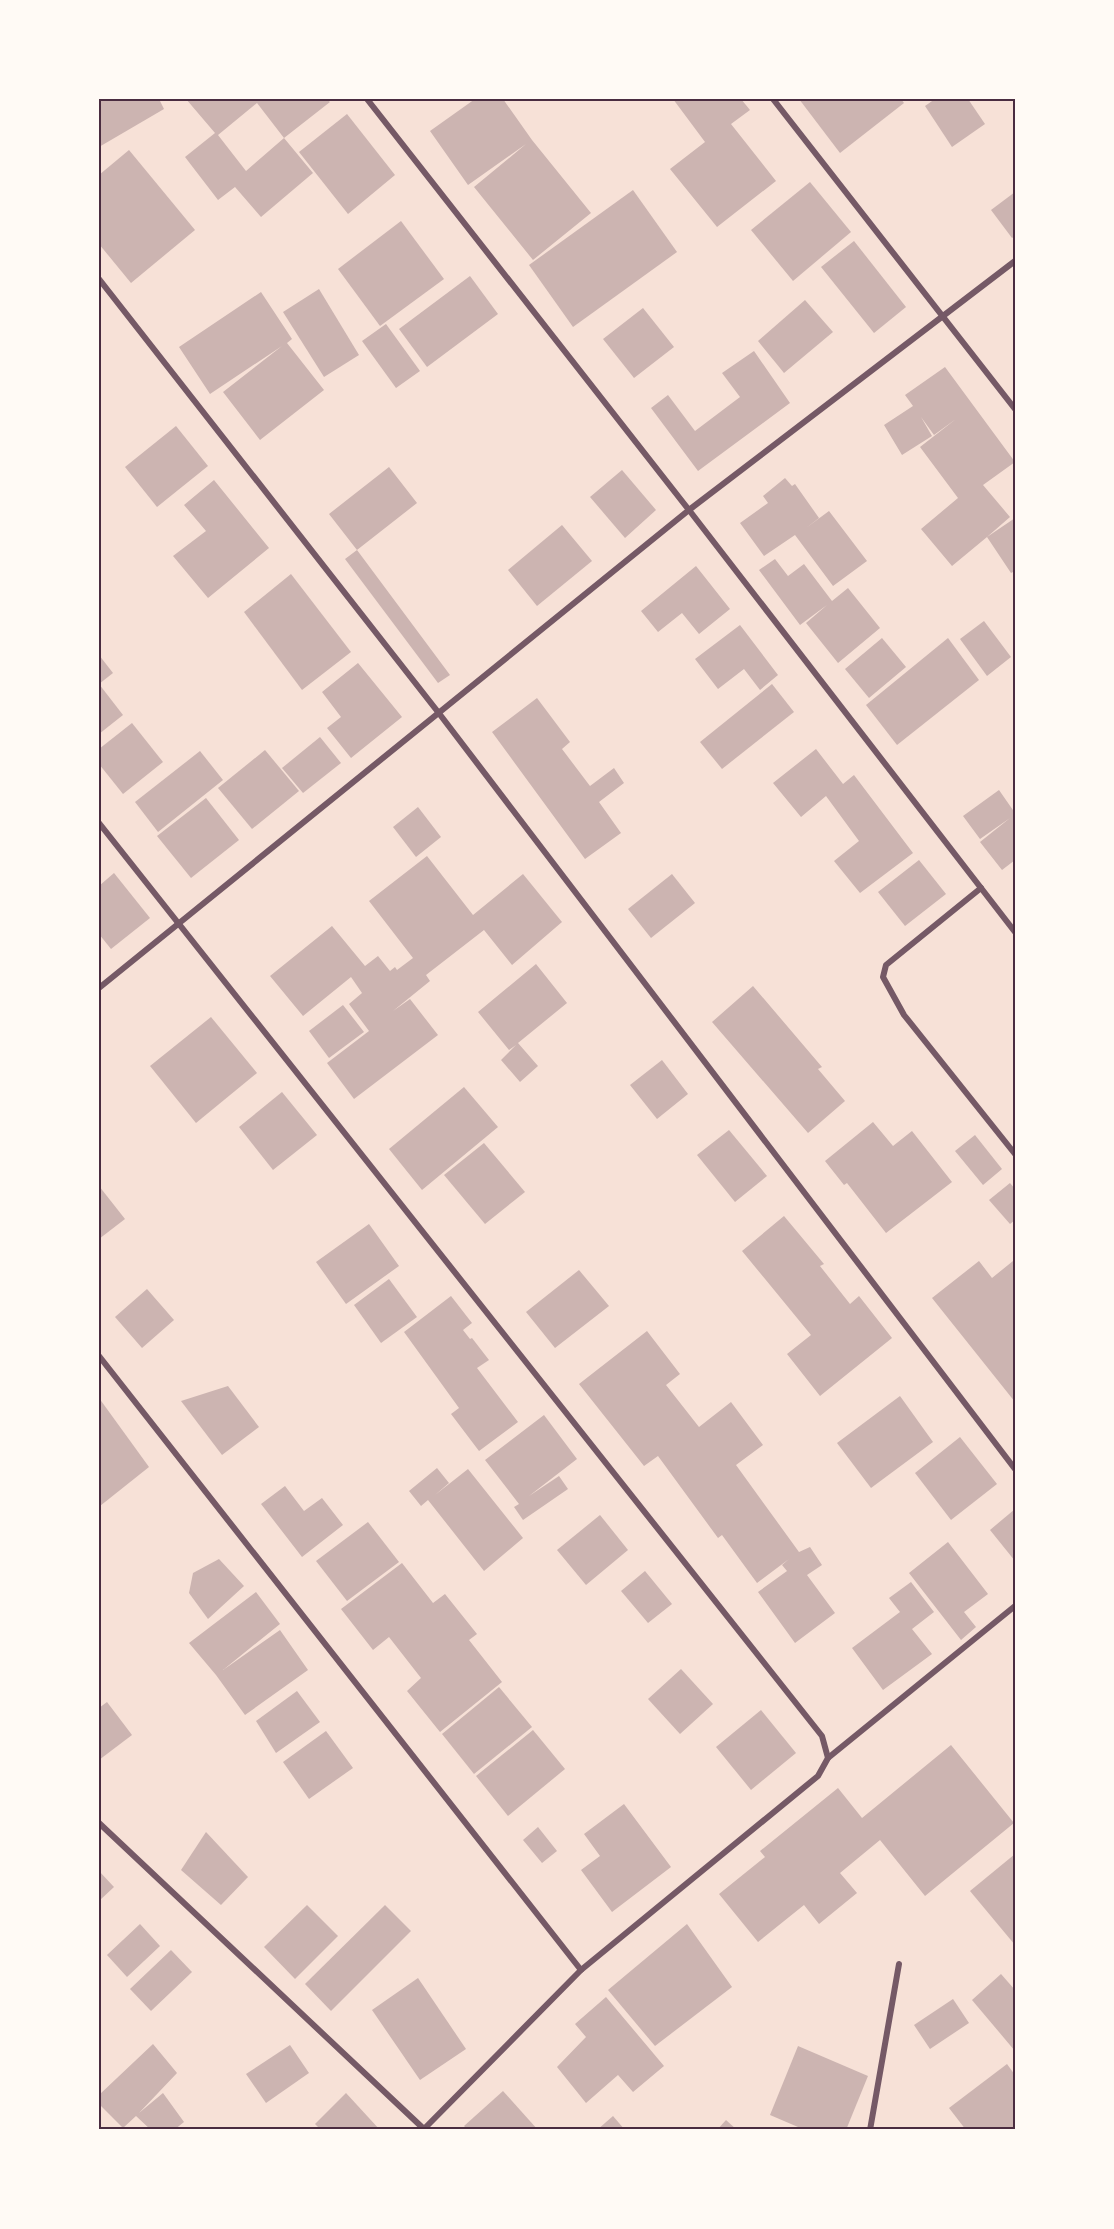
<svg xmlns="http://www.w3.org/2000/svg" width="1114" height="2229" viewBox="0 0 1114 2229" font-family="'Zilla Slab',serif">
	<rect width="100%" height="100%" fill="#f7e1d7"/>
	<!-- building -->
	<g fill="#ccb4b1" fill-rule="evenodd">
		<path d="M99 99H159L164 109 99 147Z"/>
		<path d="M186 99H327L330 102 284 138 313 173 261 217 235 187 218 200 185 157 215 133ZM257 103 284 138 246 171 218 135Z"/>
		<path d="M475 99H503L532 140 591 213 533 260 474 187 526 144 468 185 430 131Z"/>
		<path d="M673 99H741L750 110 731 124 776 181 717 227 670 169 705 142Z"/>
		<path d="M799 99H901L904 103 840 153Z"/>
		<path d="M935 99H968L985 124 952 147 925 106Z"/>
		<path d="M347 114 395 175 348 214 299 152Z"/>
		<path d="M129 150 195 230 131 283 99 244V175Z"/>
		<path d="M810 182 851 232 793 281 751 230Z"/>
		<path d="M633 190 677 252 573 327 529 265Z"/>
		<path d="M1015 192V236L1012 238 991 210Z"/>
		<path d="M401 221 444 279 380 326 338 269Z"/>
		<path d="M854 241 906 307 874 333 821 267Z"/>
		<path d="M470 276 498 314 427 367 399 329Z"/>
		<path d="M319 289 359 355 324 377 283 312Z"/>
		<path d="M261 292 292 339 287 343 324 390 260 440 223 392 282 346 210 394 179 347Z"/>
		<path d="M805 300 833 332 784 373 758 341Z"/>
		<path d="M643 308 674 347 634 378 603 339Z"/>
		<path d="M386 324 420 371 396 388 362 341Z"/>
		<path d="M754 351 790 403 698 471 651 408 668 395 695 431 740 397 722 373Z"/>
		<path d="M945 367 1015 462 983 485 1010 517 987 537 1015 518V571L1011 573 987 537 952 566 921 529 958 498 920 447 956 419 934 435 921 417 932 436 902 455 884 425 913 406 905 395Z"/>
		<path d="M176 426 208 466 157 507 125 467Z"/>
		<path d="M389 467 417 503 357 550 450 675 438 683 345 559 357 550 329 514Z"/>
		<path d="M622 470 656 510 625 538 590 497Z"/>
		<path d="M785 478 792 486 795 484 819 518 806 528 829 511 867 561 833 586 795 535 764 556 740 523 768 503 763 496Z"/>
		<path d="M214 480 269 548 208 598 173 556 206 531 184 505Z"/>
		<path d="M562 525 592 561 537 606 508 570Z"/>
		<path d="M775 559 788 576 804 564 832 601 848 588 880 628 838 663 806 623 827 605 800 625 759 570Z"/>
		<path d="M696 566 730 609 699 634 682 613 658 632 641 611Z"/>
		<path d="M291 574 351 652 302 690 244 612Z"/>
		<path d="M984 621 1011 657 987 676 960 639Z"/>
		<path d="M740 625 778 675 760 690 744 669 718 689 695 659Z"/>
		<path d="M882 638 906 667 869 698 845 669Z"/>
		<path d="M948 638 979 680 897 745 866 705Z"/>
		<path d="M99 655 113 673 99 684Z"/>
		<path d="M358 663 402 717 351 758 327 728 341 717 322 692Z"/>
		<path d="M99 684 123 715 99 734Z"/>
		<path d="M772 684 794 712 722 769 700 742Z"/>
		<path d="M537 698 570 742 562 749 590 786 614 768 624 783 599 802 621 833 585 859 492 732Z"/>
		<path d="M132 723 163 762 123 794 99 764V749Z"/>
		<path d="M320 737 341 763 303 793 282 768Z"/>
		<path d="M816 749 843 784 854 775 913 853 860 893 834 861 859 841 826 796 801 817 773 783Z"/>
		<path d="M265 750 299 791 252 829 218 788Z"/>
		<path d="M200 751 223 780 158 832 135 802Z"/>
		<path d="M999 790 1015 813V860L1002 870 980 842 1010 818 980 839 963 816Z"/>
		<path d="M206 798 239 840 191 878 157 836Z"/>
		<path d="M418 807 441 837 416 857 393 827Z"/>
		<path d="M427 856 473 915 523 874 562 922 512 965 484 930 426 975 430 981 393 1011 410 999 438 1035 354 1099 327 1063 369 1031 349 1004 362 993 351 977 303 1016 270 976 332 926 365 966 378 956 390 971 395 967 397 970 413 958 369 901Z"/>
		<path d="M919 860 946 894 905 926 878 892Z"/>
		<path d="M114 873 150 918 111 949 99 934V886Z"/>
		<path d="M672 874 695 903 651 938 628 909Z"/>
		<path d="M536 964 567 1003 518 1043 538 1066 520 1082 501 1060 516 1045 509 1050 478 1012Z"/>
		<path d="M753 986 822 1067 818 1069 845 1101 808 1133 712 1022Z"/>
		<path d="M343 1005 364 1032 329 1058 309 1031Z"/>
		<path d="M211 1017 257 1073 196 1123 150 1066Z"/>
		<path d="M662 1060 688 1094 657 1119 630 1085Z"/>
		<path d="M464 1087 498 1127 422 1190 389 1149Z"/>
		<path d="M282 1092 317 1135 273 1170 239 1127Z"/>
		<path d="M873 1122 893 1146 912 1131 952 1182 886 1233 847 1183 844 1185 825 1161Z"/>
		<path d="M729 1130 767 1176 735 1202 697 1155Z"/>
		<path d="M975 1135 1002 1169 983 1185 955 1151Z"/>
		<path d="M484 1143 525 1192 485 1224 444 1175Z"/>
		<path d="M1010 1183 1015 1189V1220L1010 1224 989 1200Z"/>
		<path d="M99 1186 125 1219 99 1239Z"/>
		<path d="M784 1216 824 1264 820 1266 850 1304 859 1296 892 1338 820 1396 787 1354 811 1335 742 1251Z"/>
		<path d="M369 1224 399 1266 346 1304 316 1262Z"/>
		<path d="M979 1261 992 1278 1013 1261 1015 1264V1402L932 1298Z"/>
		<path d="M579 1270 609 1306 555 1348 526 1312Z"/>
		<path d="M389 1279 417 1317 381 1343 354 1305Z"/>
		<path d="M147 1289 174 1320 142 1348 115 1317Z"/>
		<path d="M451 1296 472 1323 463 1330 470 1339 472 1338 489 1360 477 1368 518 1422 479 1451 451 1414 459 1408 404 1332Z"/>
		<path d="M647 1331 680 1374 666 1385 699 1427 731 1402 763 1445 736 1465 799 1552 810 1547 822 1565 807 1575 835 1613 795 1643 758 1592 787 1571 782 1565 789 1559 757 1583 722 1535 718 1538 658 1456 644 1466 579 1384Z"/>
		<path d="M228 1386 259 1427 222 1455 181 1401Z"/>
		<path d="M900 1396 933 1442 871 1488 837 1443Z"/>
		<path d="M99 1398 149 1467 100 1506 99 1504Z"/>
		<path d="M544 1415 577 1459 529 1496 559 1476 568 1489 523 1520 514 1507 519 1504 485 1460Z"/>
		<path d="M960 1437 997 1484 951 1520 915 1473Z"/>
		<path d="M437 1468 449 1483 435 1495 468 1469 523 1538 484 1571 428 1500 421 1506 409 1491Z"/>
		<path d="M285 1486 304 1511 322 1498 343 1525 302 1557 261 1504Z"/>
		<path d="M1015 1509V1561L990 1530Z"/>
		<path d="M600 1515 628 1550 586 1585 557 1550Z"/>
		<path d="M368 1522 399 1562 347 1601 316 1561Z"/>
		<path d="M948 1542 988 1594 964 1612 976 1627 961 1640 909 1573Z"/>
		<path d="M219 1559 244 1586 208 1619 189 1593 193 1573Z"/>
		<path d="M402 1563 433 1603 445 1594 477 1634 469 1640 502 1682 440 1732 407 1691 421 1678 389 1637 373 1650 341 1609Z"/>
		<path d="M645 1571 672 1604 648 1623 621 1591Z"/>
		<path d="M911 1582 934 1612 912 1629 932 1654 883 1690 852 1648 900 1612 889 1598Z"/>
		<path d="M256 1592 280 1624 223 1670 280 1630 308 1670 245 1715 216 1675 189 1643Z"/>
		<path d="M681 1669 713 1704 680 1734 648 1699Z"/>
		<path d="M499 1687 532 1727 474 1774 442 1734Z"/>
		<path d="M297 1691 320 1722 276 1753 256 1721Z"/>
		<path d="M107 1702 132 1735 99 1760V1708Z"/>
		<path d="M761 1710 796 1753 751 1790 716 1747Z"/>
		<path d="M533 1730 565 1769 508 1816 476 1776Z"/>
		<path d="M326 1731 353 1768 309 1799 283 1762Z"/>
		<path d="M951 1745 1014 1823 925 1896 880 1840 840 1873 857 1893 819 1924 804 1905 758 1942 719 1894 765 1857 760 1851 838 1788 862 1818Z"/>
		<path d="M624 1804 671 1867 612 1912 581 1870 600 1856 584 1834Z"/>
		<path d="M538 1827 557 1851 542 1863 523 1840Z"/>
		<path d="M206 1832 248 1877 221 1905 181 1870Z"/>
		<path d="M1015 1854V1945L970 1891Z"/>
		<path d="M99 1871 114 1887 99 1901Z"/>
		<path d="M307 1905 338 1936 295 1979 264 1947Z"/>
		<path d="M385 1905 411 1931 331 2011 305 1984Z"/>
		<path d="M140 1924 160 1946 127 1977 107 1955Z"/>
		<path d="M687 1924 732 1987 655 2046 608 1990Z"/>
		<path d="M171 1950 192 1972 151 2011 130 1989Z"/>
		<path d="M1001 1974 1015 1990V2051L972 2000Z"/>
		<path d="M418 1978 466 2049 420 2080 372 2010Z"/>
		<path d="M606 1997 664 2066 633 2092 618 2075 586 2103 557 2067 586 2037 575 2024Z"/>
		<path d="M953 1999 969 2023 930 2049 914 2025Z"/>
		<path d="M153 2044 177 2073 139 2113 163 2093 184 2122 174 2130H151L136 2116 123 2128 99 2104V2095Z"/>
		<path d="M290 2045 309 2073 266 2103 246 2074Z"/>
		<path d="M798 2046 868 2076 846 2130H805L770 2115Z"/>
		<path d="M1007 2064 1015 2075V2130H966L949 2108Z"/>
		<path d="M503 2091 538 2130H468L464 2126Z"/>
		<path d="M346 2093 380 2130H321L315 2124Z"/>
		<path d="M613 2116 625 2130H597Z"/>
		<path d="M726 2120 737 2130H717Z"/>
	</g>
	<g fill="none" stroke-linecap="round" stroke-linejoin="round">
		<!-- minor -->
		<g stroke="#755966" stroke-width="6">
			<path d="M367 99 689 510 1015 932"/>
			<path d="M773 99 1015 409"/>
			<path d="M99 279 438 712 1015 1469"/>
			<path d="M99 823 822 1736 828 1758 818 1776 581 1970 423 2130"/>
			<path d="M981 888 886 965 883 977 904 1015 1015 1154"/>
			<path d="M99 988 689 510 1015 261"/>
			<path d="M99 1356 581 1970"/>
			<path d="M828 1758 1015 1606"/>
			<path d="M99 1823 425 2130"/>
			<path d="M870 2130 899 1964"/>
		</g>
	</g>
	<!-- border -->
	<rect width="1114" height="2229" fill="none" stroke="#fffaf5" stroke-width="201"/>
	<rect x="100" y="100" width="914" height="2028" fill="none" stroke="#4a2c40" stroke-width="2"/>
</svg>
